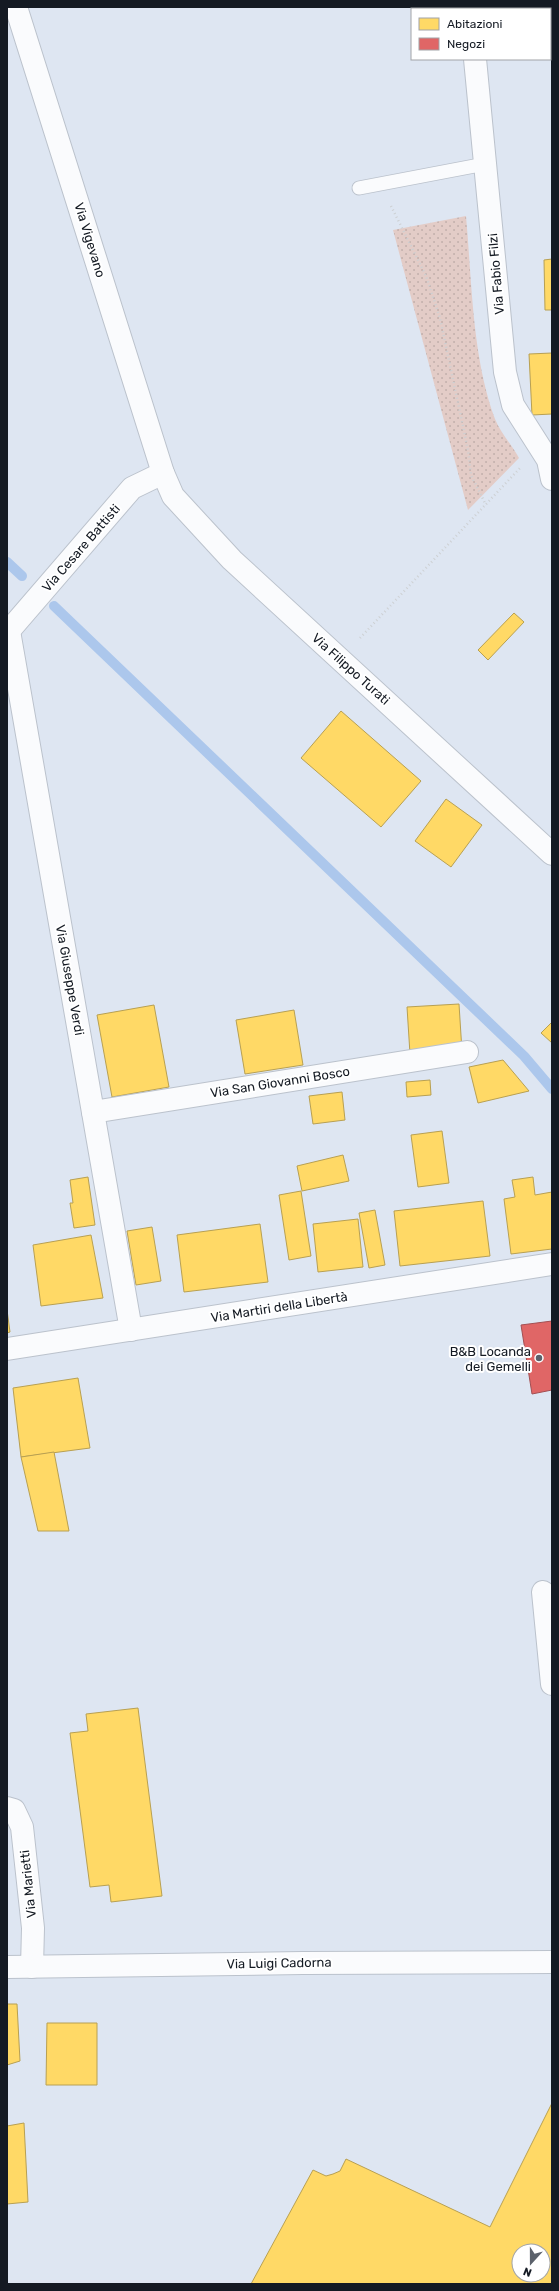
<svg xmlns="http://www.w3.org/2000/svg" width="559" height="2291" viewBox="0 0 559 2291" font-family="Rubik,sans-serif">
	<defs>
		<pattern id="park-dots" width="8" height="8" patternUnits="userSpaceOnUse"><rect width="8" height="8" fill="#e3ccc7"/><path d="M2 2h.1M6 6h.1" fill="none" stroke="#c2afab" stroke-width="1.8" stroke-linecap="round"/></pattern>
	</defs>
	<rect width="100%" height="100%" fill="#dee6f2"/>
	<!-- park -->
	<path fill="url(#park-dots)" d="M466 216C472 282 472 357 495 419 500 432 512 445 519 458L468 510 393 230Z"/>
	<!-- homes -->
	<g fill="#ffd966" stroke="#b8a052" fill-rule="evenodd">
		<path d="M552 259V310H545L544 260Z"/>
		<path d="M552 353V414L532 415 529 354Z"/>
		<path d="M514 613 524 622 488 660 478 650Z"/>
		<path d="M341 711 421 781 381 827 301 758Z"/>
		<path d="M446 799 482 825 451 867 415 841Z"/>
		<path d="M459 1004 462 1051 410 1054 407 1007Z"/>
		<path d="M154 1005 169 1087 112 1097 97 1015Z"/>
		<path d="M294 1010 303 1065 245 1074 236 1020Z"/>
		<path d="M552 1022V1043L541 1033Z"/>
		<path d="M503 1060 529 1091 478 1103 469 1067Z"/>
		<path d="M430 1080 431 1095 407 1097 406 1082Z"/>
		<path d="M342 1092 345 1120 313 1124 309 1096Z"/>
		<path d="M442 1131 449 1183 418 1187 411 1135Z"/>
		<path d="M343 1155 349 1181 302 1191 297 1166Z"/>
		<path d="M88 1177 95 1225 74 1228 70 1203H73L70 1180Z"/>
		<path d="M533 1177 535 1195 552 1192V1249L511 1254 504 1199 515 1197 512 1180Z"/>
		<path d="M301 1191 311 1256 289 1260 279 1195Z"/>
		<path d="M483 1201 490 1256 400 1266 394 1211Z"/>
		<path d="M375 1210 385 1265 369 1268 359 1213Z"/>
		<path d="M358 1219 363 1267 318 1272 313 1224Z"/>
		<path d="M260 1224 268 1282 184 1292 177 1235Z"/>
		<path d="M152 1227 161 1281 136 1285 127 1231Z"/>
		<path d="M91 1235 103 1298 41 1306 33 1245Z"/>
		<path d="M7 1310 10 1332 7 1333Z"/>
		<path d="M78 1378 90 1448 21 1457 13 1388Z"/>
		<path d="M54 1452 69 1531H38L21 1457Z"/>
		<path d="M138 1708 162 1896 111 1902 109 1885 90 1887 70 1733 88 1731 86 1714Z"/>
		<path d="M7 2004H17L20 2061 7 2065Z"/>
		<path d="M47 2023H97V2085H46Z"/>
		<path d="M552 2103V2284H251L313 2170 326 2176 333 2174 340 2171 346 2159 490 2227ZM519 2251H543V2275H519Z"/>
		<path d="M24 2123 28 2202 7 2204V2126Z"/>
	</g>
	<!-- shops -->
	<path fill="#e06666" stroke="#a34f52" d="M552 1321V1390L532 1394 521 1325Z"/>
	<g fill="none" stroke-linecap="round" stroke-linejoin="round">
		<!-- stream -->
		<g stroke="#acc7ec" stroke-width="10">
			<path d="M7 562 22 576"/>
			<path d="M54 606 524 1056 552 1089"/>
		</g>
		<!-- service casing -->
		<g stroke="#bbc2cc" stroke-width="15">
			<path id="service" d="M359 188 485 164"/>
		</g>
		<!-- minor casing -->
		<g stroke="#bbc2cc" stroke-width="24">
			<g id="minor">
				<path d="M16 7 163 473 173 496 232 560 552 854"/>
				<path d="M471 7V9"/>
				<path d="M475 59 505 372 513 405 548 460 552 479"/>
				<path d="M9 631 131 1330"/>
				<path d="M7 633 132 488 163 473"/>
				<path d="M93 1112 467 1052"/>
				<path d="M7 1349 552 1264"/>
				<path d="M543 1592 552 1684"/>
				<path d="M7 1808 14 1810 22 1827 33 1928 32 1967"/>
				<path d="M7 1967 303 1963 552 1962"/>
			</g>
		</g>
		<!-- path -->
		<g stroke="#cdd0d3" stroke-width="2.5" stroke-dasharray="1 3" stroke-linecap="butt">
			<path d="M391 206 426 276 440 318 468 450 471 475 486 505"/>
			<path d="M360 638 521 467"/>
		</g>
		<!-- service -->
		<use href="#service" stroke="#fafbfd" stroke-width="13"/>
		<!-- minor -->
		<use href="#minor" stroke="#fafbfd" stroke-width="22"/>
	</g>
	<!-- markers -->
	<circle fill="#5b616b" stroke="#fff" stroke-width="1.5" cx="539" cy="1358" r="4"/>
	<g text-anchor="middle" dominant-baseline="central" stroke-width="4" stroke-linejoin="round" paint-order="stroke">
		<!-- street labels -->
		<g font-size="13" fill="#141a23" stroke="#fff">
			<text transform="translate(90 240) rotate(73)">Via Vigevano</text>
			<text transform="translate(496 274) rotate(-95)">Via Fabio Filzi</text>
			<text transform="translate(81 548) rotate(-49)">Via Cesare Battisti</text>
			<text transform="translate(351 669) rotate(42)">Via Filippo Turati</text>
			<text transform="translate(70 980) rotate(80)">Via Giuseppe Verdi</text>
			<text transform="translate(280 1082) rotate(-9)">Via San Giovanni Bosco</text>
			<text transform="translate(279 1307) rotate(-9)">Via Martiri della Libertà</text>
			<text transform="translate(28 1884) rotate(-96)">Via Marietti</text>
			<text transform="translate(279 1963) rotate(-1)">Via Luigi Cadorna</text>
		</g>
		<!-- poi labels -->
		<g font-size="13" fill="#141a23" stroke="#fff" text-anchor="end">
			<text x="531" y="1351">B&amp;B Locanda<tspan x="531" dy="15">dei Gemelli</tspan></text>
		</g>
	</g>
	<!-- border -->
	<rect width="559" height="2291" fill="none" stroke="#141a23" stroke-width="16"/>
	<!-- legend -->
	<rect x="411" y="8" width="140" height="52" fill="#ffffff" stroke="#a1a3a7"/>
	<rect x="419" y="18" width="20" height="12" fill="#ffd966" stroke="#a1a3a7"/>
	<text x="447" y="28" font-size="12" fill="#141a23">Abitazioni</text>
	<rect x="419" y="38" width="20" height="12" fill="#e06666" stroke="#a1a3a7"/>
	<text x="447" y="48" font-size="12" fill="#141a23">Negozi</text>
	<!-- north arrow -->
	<g transform="translate(531 2263) rotate(201)"><circle r="19" fill="#ffffff" stroke="#a1a3a7"/>
	<path d="M0-3L7 15L0 10L-7 15Z" fill="#5b616b"/>
	<text y="-6" font-size="11" font-weight="bold" text-anchor="middle" fill="#141a23">N</text>
	</g>
</svg>
